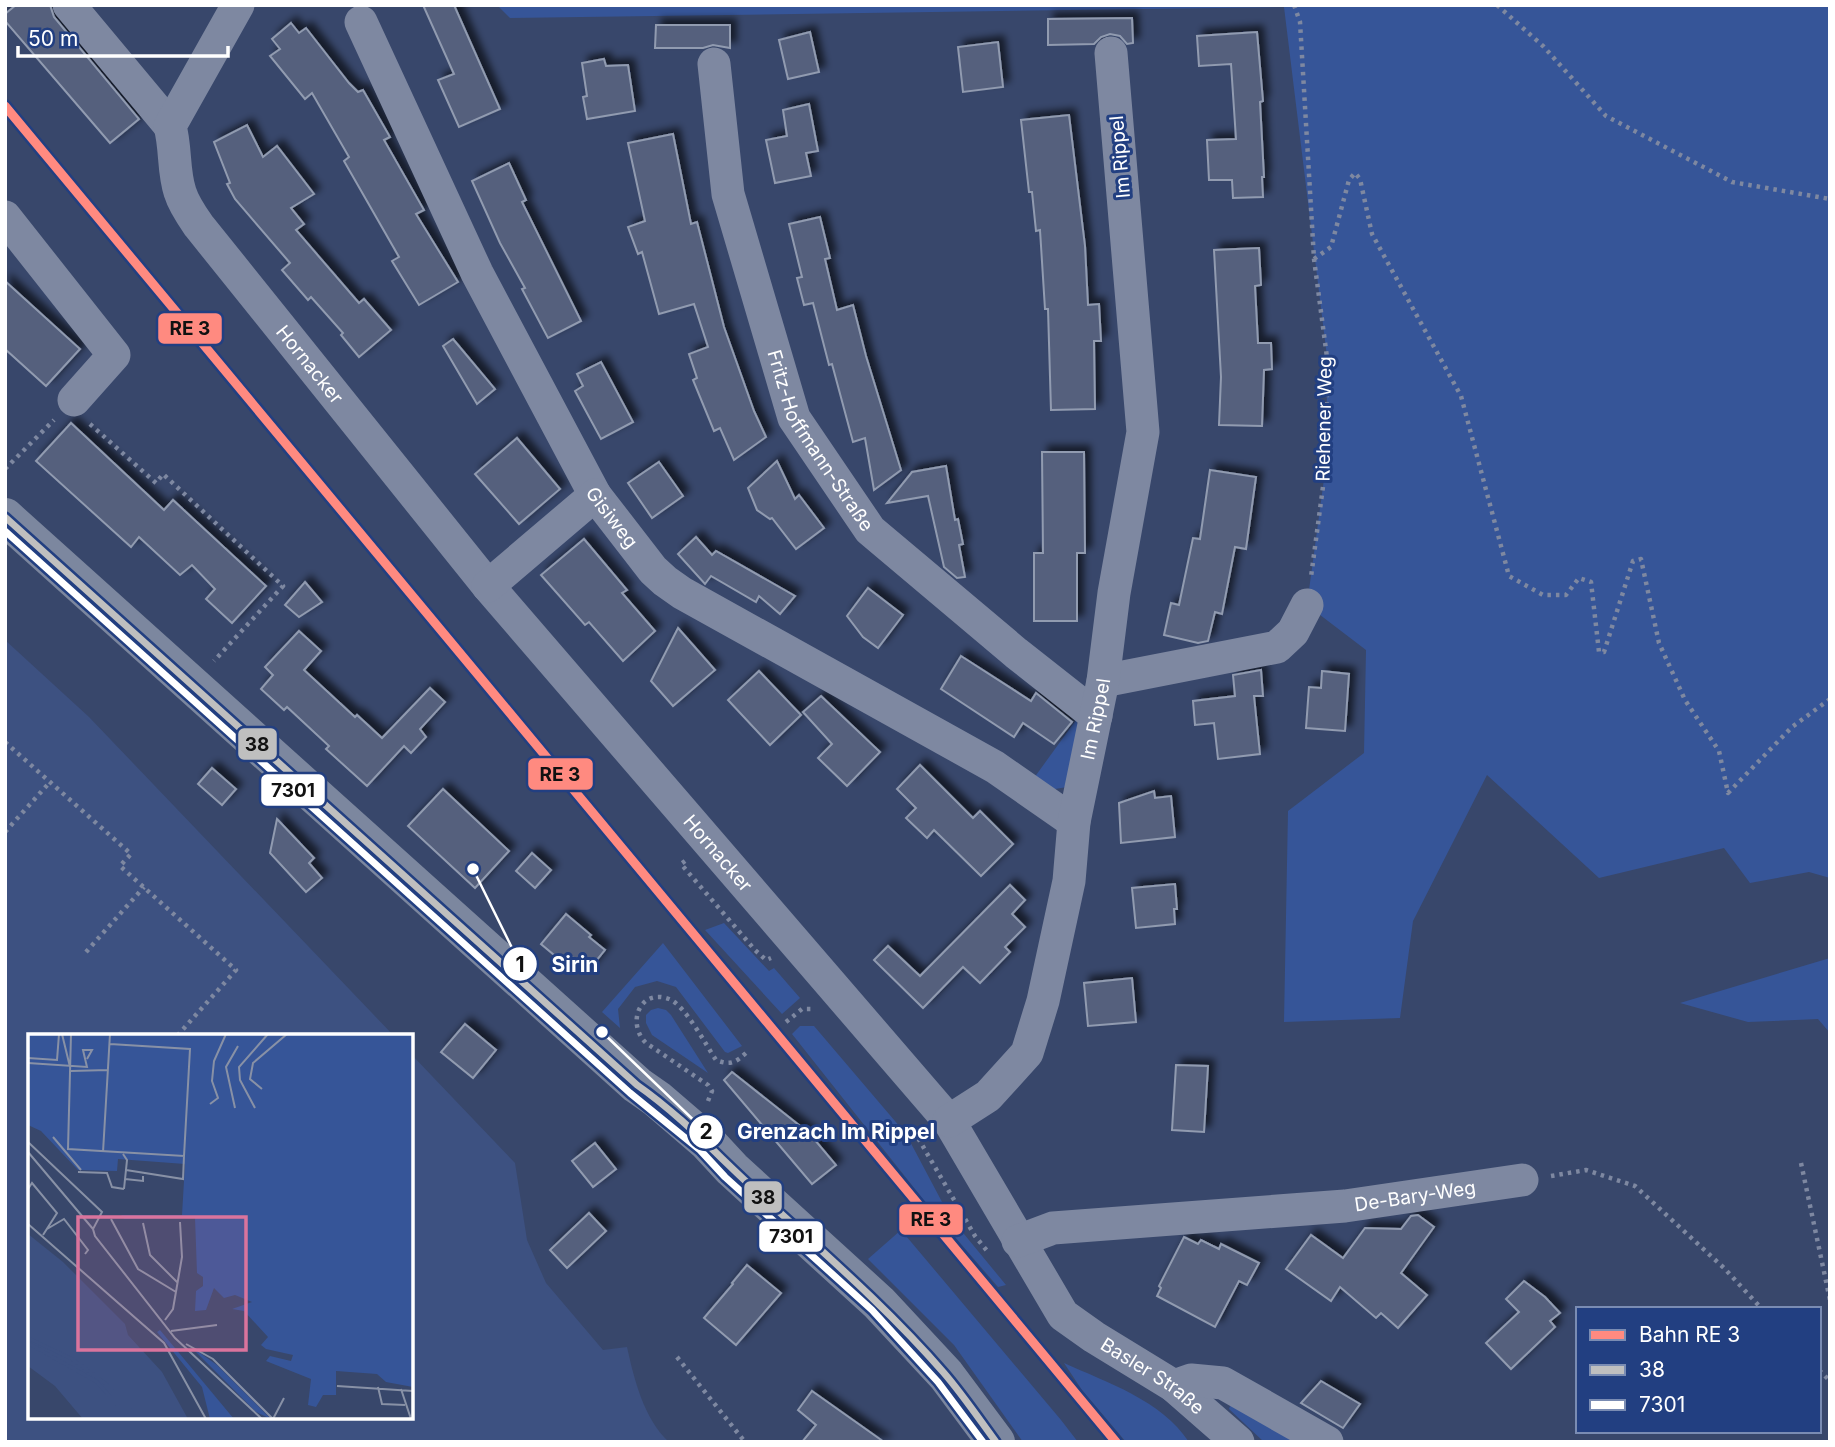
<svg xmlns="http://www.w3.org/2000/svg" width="1835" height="1447" viewBox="0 0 1835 1447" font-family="Inter,sans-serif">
	<defs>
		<filter id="shadow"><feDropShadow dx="6" dy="-6" stdDeviation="3.5" flood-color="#0009"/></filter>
	</defs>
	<rect width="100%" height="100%" fill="#38476b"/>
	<!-- green -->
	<g fill="#365598">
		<path d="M497 5H1830V878L1809 872 1750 883 1724 848 1599 878 1487 775 1413 921 1400 1018 1284 1022 1288 811 1364 753 1366 650 1307 605 1324 479 1328 365 1284 7 510 18Z"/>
		<path d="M1076 720 1082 732 1067 787 1055 789 1034 778Z"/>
		<path d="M724 923 769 971 774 968 800 998 782 1014 705 930Z"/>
		<path d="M663 943 742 1046 728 1053 725 1052 676 987 657 981 635 987 618 1009 620 1028 602 1012Z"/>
		<path d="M1830 958V1033L1818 1019 1748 1022 1680 1003Z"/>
		<path d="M658 1008 666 1010 671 1015 708 1073 652 1035 646 1023V1015L651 1010Z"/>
		<path d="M800 1026H814L906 1134 950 1217 1006 1285 998 1287 930 1208 792 1034Z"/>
		<path d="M901 1230 1061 1420 1078 1442H1023L954 1345 868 1259Z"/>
		<path d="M1064 1363C1108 1383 1161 1400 1189 1442H1126L1082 1390Z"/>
		<path d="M1231 1404 1298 1442H1264L1229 1409Z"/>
	</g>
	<!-- water -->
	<path fill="#3d5181" d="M5 640 89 717 394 1036H30V1417H411V1054L515 1163 527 1240 546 1283 603 1350 627 1347C634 1379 644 1419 669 1442H5Z"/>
	<!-- building -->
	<g fill="#54607d" stroke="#919bb0" stroke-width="2" filter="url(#shadow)">
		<path d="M16 5H50L54 17 139 119 110 143 5 21V14Z"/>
		<path d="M423 5H454L500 109 459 127 438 80 454 74Z"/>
		<path d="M1132 18 1133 43 1127 44 1120 36 1110 34 1101 37 1094 44 1048 45V19Z"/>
		<path d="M291 23 299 33 306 28 349 83 358 92 363 90 390 137 384 140 424 210 416 214 458 282 419 305 392 261 399 257 344 161 349 157 312 93 305 99 270 56 280 49 272 39Z"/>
		<path d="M656 25H730V48L713 45 703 48H655Z"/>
		<path d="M810 32 819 72 788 79 779 40Z"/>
		<path d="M1257 32 1263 101 1260 102 1264 177H1262L1263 197 1233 198 1232 180H1209L1207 140 1236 139 1231 64 1199 66 1197 36Z"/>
		<path d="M998 42 1003 87 963 92 958 47Z"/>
		<path d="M604 59 606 66 628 65 635 111 587 119 583 97 587 96 582 63Z"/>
		<path d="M809 104 818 151 806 153 811 176 775 183 766 140 787 136 783 110Z"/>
		<path d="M1069 115 1085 246 1088 305 1099 304 1101 341H1094L1095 409 1051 410 1048 309H1045L1040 230 1036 231 1032 192H1029L1021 120Z"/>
		<path d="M247 125 263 157 277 146 314 194 291 208 304 224 296 230 359 303 364 299 391 330 359 357 341 335 343 333 311 297 308 300 282 270 290 263 235 199 227 184 230 183 214 142Z"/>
		<path d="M673 134 691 224 697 222 724 327 754 411 766 437 734 460 720 428 714 431 693 380 697 378 689 354 708 347 694 304 659 314 642 252 638 254 628 227 645 221 628 143Z"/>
		<path d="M509 163 526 200 522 202 581 321 548 338 522 289 525 288 500 243 472 181Z"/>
		<path d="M820 217 830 258 825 259 837 310 853 305 866 356 901 470 874 490 865 438 853 442 832 364 829 365 813 303 804 305 797 278 802 277 789 224Z"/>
		<path d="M1259 248 1261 285 1255 286 1258 343H1271L1272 369 1264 370 1262 426 1219 425 1221 377 1214 250Z"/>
		<path d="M5 281 80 349 46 386 5 349Z"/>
		<path d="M453 339 495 389 477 404 443 346Z"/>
		<path d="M601 362 633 422 601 439 575 391 583 386 577 374Z"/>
		<path d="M71 423 164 510 173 500 266 586 232 623 206 599 215 589 192 565 180 575 139 537 131 547 36 461Z"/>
		<path d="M517 438 560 489 519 524 475 474Z"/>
		<path d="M1042 452H1084L1085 553H1077V621H1034V553H1043Z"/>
		<path d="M777 461 795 499 799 495 824 528 796 549 772 518 770 519 757 510 748 488Z"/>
		<path d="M659 462 683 496 652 518 628 483Z"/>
		<path d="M946 466 955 520 958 519 963 544 959 545 965 577 957 578 944 567 928 496 887 503 912 472Z"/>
		<path d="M1210 470 1256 477 1246 549 1235 547 1222 614 1215 612 1208 641 1198 643 1164 635 1171 603 1179 605 1193 538 1200 539Z"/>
		<path d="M696 537 712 555 716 551 795 596 780 614 759 596 756 602 711 576 705 584 678 554Z"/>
		<path d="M584 539 627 590 622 593 655 631 623 661 589 622 585 625 541 575Z"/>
		<path d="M305 582 322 602 299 617 285 605Z"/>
		<path d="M868 588 903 615 878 648 863 637 847 616Z"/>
		<path d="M678 628 715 670 673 706 651 681Z"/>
		<path d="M299 631 321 651 304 670 355 717 357 715 382 738 430 688 445 702 420 729 426 737 411 753 404 746 367 786 326 749 329 746 287 707 284 710 261 689 273 675 265 667Z"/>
		<path d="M961 656 1031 701 1036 693 1072 722 1054 744 1023 723 1014 737 941 689Z"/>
		<path d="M1261 670 1263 696H1254L1260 754 1218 759 1214 723 1195 725 1193 701 1235 696 1233 675Z"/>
		<path d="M759 671 801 715 770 745 728 700Z"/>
		<path d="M1322 671 1349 674 1345 731 1306 728 1309 687 1321 688Z"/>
		<path d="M821 696 880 752 847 786 818 758 832 744 803 712Z"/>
		<path d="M920 765 973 818 980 811 1013 844 981 876 934 830 927 838 906 818 916 808 897 789Z"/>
		<path d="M212 768 236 789 222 805 198 784Z"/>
		<path d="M443 789 509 851 475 888 408 826Z"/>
		<path d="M1154 791 1155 798 1171 796 1175 837 1121 843 1119 803Z"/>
		<path d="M277 819 314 858 309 863 322 878 306 892 270 853Z"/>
		<path d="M532 853 551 870 535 888 516 871Z"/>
		<path d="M1175 884 1177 909H1174L1175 924 1136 928 1132 888Z"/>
		<path d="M1010 885 1025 900 1012 914 1025 927 1005 947 1010 952 980 983 963 967 923 1008 874 960 888 946 920 976Z"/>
		<path d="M566 914 591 935 589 937 605 950 588 971 572 957 566 965 541 944Z"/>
		<path d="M1132 978 1136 1022 1088 1026 1084 983Z"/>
		<path d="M465 1024 496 1050 473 1078 441 1052Z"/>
		<path d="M1176 1065 1208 1066 1204 1132 1172 1130Z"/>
		<path d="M732 1072 809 1133 836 1165 812 1184 724 1080Z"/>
		<path d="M595 1143 616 1169 593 1187 572 1161Z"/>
		<path d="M589 1213 606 1231 567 1268 550 1250Z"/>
		<path d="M1418 1215 1434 1227 1401 1273 1427 1295 1398 1328 1381 1313 1376 1318 1340 1287 1331 1301 1286 1269 1311 1235 1343 1258 1365 1228 1401 1229 1411 1216Z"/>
		<path d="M1184 1237 1198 1244 1201 1240 1219 1249 1221 1244 1259 1263 1247 1285 1239 1281 1215 1327 1157 1296 1161 1288 1159 1286Z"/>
		<path d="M747 1265 781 1293 736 1345 704 1318 733 1284 732 1283Z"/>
		<path d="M1524 1281 1545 1297 1560 1313 1550 1321 1555 1327 1511 1369 1486 1343 1519 1312 1506 1299Z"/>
		<path d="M1321 1381 1360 1404 1343 1428 1301 1403Z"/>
		<path d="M812 1391 884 1442H802L816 1425 798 1410Z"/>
	</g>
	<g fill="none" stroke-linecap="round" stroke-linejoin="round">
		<!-- path -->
		<g stroke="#7e88a1" stroke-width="4.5" stroke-dasharray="3.5 5" stroke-linecap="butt">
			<path d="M1294 5 1300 22 1314 259 1328 365 1324 479 1311 577"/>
			<path d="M1497 5 1543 46 1606 116 1732 182 1830 199"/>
			<path d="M1314 259 1331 247 1349 180 1355 173 1360 179 1372 234 1461 396 1509 576 1543 595H1566L1579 578 1591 582 1599 652H1604L1633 561 1641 559 1659 643 1685 700 1719 751 1728 793 1792 727 1830 699"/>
			<path d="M90 424 156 483 163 474 283 586 214 661"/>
			<path d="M5 469 54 420"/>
			<path d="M5 742 131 854 120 866 236 970 177 1036"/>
			<path d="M5 832 50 782"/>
			<path d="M685 861 681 864 755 950 766 960 771 958"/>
			<path d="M86 952 144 887"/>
			<path d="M786 1022 802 1009H812"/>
			<path d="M708 1101 712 1091 708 1085 646 1043C626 1023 640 988 669 999 685 1005 706 1045 716 1060 731 1066 736 1062 747 1052"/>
			<path d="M914 1131 975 1236 988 1252"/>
			<path d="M1801 1163 1830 1300"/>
			<path d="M1551 1176 1586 1170 1635 1186 1724 1268 1762 1309"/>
			<path d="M677 1357 745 1442"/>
			<path d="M1819 1370 1830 1381"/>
		</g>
		<!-- minor -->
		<g stroke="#7e88a1" stroke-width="33">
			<path d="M69 5 170 126"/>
			<path id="s1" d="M238 5 170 126C176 148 173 171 180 192 184 205 192 216 199 226L488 586 949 1121 1063 1315 1094 1337 1174 1386 1238 1442"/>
			<path id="s2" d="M361 22 477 273 595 495 653 570 665 581 682 593 995 767 1074 822"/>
			<path id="s3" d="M714 64 728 194 794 418 870 530 1016 653 1096 716"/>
			<path d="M5 217 114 355 74 400"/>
			<path d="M488 586 595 495"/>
			<path d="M1103 681 1277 647 1293 632 1307 605"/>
			<path id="s4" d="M949 1121 988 1096 1027 1053 1043 1001 1069 881 1074 822 1103 681 1114 593 1143 432 1111 53"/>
			<path id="s5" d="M1018 1241 1053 1228 1345 1206 1522 1180"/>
			<path d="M1174 1386 1191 1380 1223 1383 1327 1442"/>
		</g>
		<!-- major -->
		<path stroke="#7c879f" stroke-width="38" d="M5 517 637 1085 657 1099 707 1142 732 1169 879 1303 946 1375 996 1442"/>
		<!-- bus-1 casing -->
		<g stroke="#223f81" stroke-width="12">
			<path id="bus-1" d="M5 517 637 1085C680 1115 714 1152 753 1188 818 1248 886 1306 944 1373 963 1395 979 1419 996 1442"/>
		</g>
		<!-- bus-2 casing -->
		<g stroke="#223f81" stroke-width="12">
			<path id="bus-2" d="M5 531 630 1093 700 1150 725 1177 872 1310 938 1382 983 1442"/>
		</g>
		<!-- bus-1 -->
		<use href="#bus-1" stroke="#bfbfbf" stroke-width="7"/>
		<!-- bus-2 -->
		<use href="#bus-2" stroke="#fff" stroke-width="7"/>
		<!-- rail-1 casing -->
		<g stroke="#223f81" stroke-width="14">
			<path id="rail-1" d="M5 106 1116 1442"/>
		</g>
		<!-- rail-1 -->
		<use href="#rail-1" stroke="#ff8a80" stroke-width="9"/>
	</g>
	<g text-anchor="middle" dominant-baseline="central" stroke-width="6" stroke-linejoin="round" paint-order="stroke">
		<!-- street labels -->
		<g font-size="19" fill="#fff" stroke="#223f81">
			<text transform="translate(1120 157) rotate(-95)">Im Rippel</text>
			<text stroke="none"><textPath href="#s1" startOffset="422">Hornacker</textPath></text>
			<text transform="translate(1324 419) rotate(-89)">Riehener Weg</text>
			<text stroke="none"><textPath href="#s3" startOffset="396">Fritz-Hoffmann-Straße</textPath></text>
			<text stroke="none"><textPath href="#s2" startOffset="556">Gisiweg</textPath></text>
			<text stroke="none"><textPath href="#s4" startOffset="446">Im Rippel</textPath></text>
			<text stroke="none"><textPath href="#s1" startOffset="1059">Hornacker</textPath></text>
			<text stroke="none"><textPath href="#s5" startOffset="401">De-Bary-Weg</textPath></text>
			<text stroke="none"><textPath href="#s1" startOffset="1746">Basler Straße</textPath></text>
		</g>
	</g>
	<!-- overview -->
	<g transform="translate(28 1034)">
		<rect width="385" height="385" fill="#38476b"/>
		<path d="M0 0H385V353L358 348 349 340 308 337V361H295L288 373 280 371 283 345 238 327 242 322 263 327 265 321 238 315 233 311 240 303 216 277 204 275 224 268 207 261 196 264 186 254 178 276 167 277 168 257 175 252V243L169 239 167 184 96 185 93 181H154L157 130 90 125 89 137 50 136 13 97 0 91ZM132 296 206 385H182L174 353 129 298ZM162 312 189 331 243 385 228 378Z" fill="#365598"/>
		<path d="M0 200 35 228 97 290 100 301 134 338 160 385H55L27 352 0 332Z" fill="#3d5181"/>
		<path fill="none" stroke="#3d5181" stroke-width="3.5" d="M0 304 44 325 77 349 111 385M0 309 69 348 102 385"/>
		<path fill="none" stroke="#8891a6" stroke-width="2" d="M34 0 42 33M43 0 40 115 156 122 162 15 82 10M0 24 29 26 31 0M0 29 59 33 55 16H64L59 25M43 37 80 36M234 55 222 45 225 29 259 0M182 70 190 64 184 47 186 27 198 0M207 74 198 33 210 12M227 74 212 46 211 33 240 0M25 103 53 136M0 108 74 178 65 195 67 202 147 304 234 385M0 118 65 195M75 118 82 0M95 120 99 126 96 155M98 136 155 145 156 122M50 138 79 139 84 153 96 155M97 145 115 147V142M0 155 4 149 29 179 15 201M83 185 110 235 148 258M115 189 122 221 150 249M0 190 136 309 178 385M19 195 36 185 60 216 57 220M137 286 145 275 154 223 152 188M143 297 189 291M158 310 185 325 245 385M309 352 385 357M350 353 354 370 377 371M373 355 383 385M245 385 256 364"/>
		<path fill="#da749d" fill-opacity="0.15" stroke="#da749d" stroke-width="3.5" d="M50 183H218V316H50Z"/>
		<rect width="385" height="385" fill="none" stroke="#fff" stroke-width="3.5"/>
	</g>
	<!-- callouts -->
	<path fill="none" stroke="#fff" stroke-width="2.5" d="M473 869L520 964M602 1032L706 1132"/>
	<g fill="#fff" stroke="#223f81" stroke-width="2.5">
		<circle cx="473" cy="869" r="7"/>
		<circle cx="602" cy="1032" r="7"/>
		<circle cx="520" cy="964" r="18"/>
		<circle cx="706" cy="1132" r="18"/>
	</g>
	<g font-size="21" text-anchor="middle" font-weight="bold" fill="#111">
		<text x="520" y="972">1</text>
		<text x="706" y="1139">2</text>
	</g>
	<g font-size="21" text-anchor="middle" font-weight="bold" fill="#fff" stroke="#223f81" stroke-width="6" stroke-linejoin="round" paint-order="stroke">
		<text x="575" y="972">Sirin</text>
		<text x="836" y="1139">Grenzach Im Rippel</text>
	</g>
	<g stroke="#223f81" stroke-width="2.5">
		<rect x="157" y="312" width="66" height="33" rx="7" fill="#ff8a80"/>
		<rect x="237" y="727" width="41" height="34" rx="7" fill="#bfbfbf"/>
		<rect x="527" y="757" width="67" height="34" rx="7" fill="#ff8a80"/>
		<rect x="260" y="773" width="66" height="34" rx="7" fill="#fff"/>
		<rect x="743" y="1180" width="40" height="34" rx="7" fill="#bfbfbf"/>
		<rect x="898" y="1203" width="66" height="33" rx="7" fill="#ff8a80"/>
		<rect x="758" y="1220" width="66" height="33" rx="7" fill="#fff"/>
	</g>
	<g font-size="19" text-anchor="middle" font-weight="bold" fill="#111">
		<text x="190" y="335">RE 3</text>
		<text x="257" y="751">38</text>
		<text x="560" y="781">RE 3</text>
		<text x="293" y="797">7301</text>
		<text x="763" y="1204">38</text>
		<text x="931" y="1226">RE 3</text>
		<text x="791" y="1243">7301</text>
	</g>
	<!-- border -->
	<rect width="1835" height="1447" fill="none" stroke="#ffffff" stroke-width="14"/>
	<!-- legend -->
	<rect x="1576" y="1307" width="245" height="126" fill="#223f81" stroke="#7a8cb3" stroke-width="2"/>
	<rect x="1590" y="1330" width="35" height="10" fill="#ff8a80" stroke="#7a8cb3" stroke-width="2"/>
	<text x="1639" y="1342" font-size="21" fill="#ffffff">Bahn RE 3</text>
	<rect x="1590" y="1365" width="35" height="10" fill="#bfbfbf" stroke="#7a8cb3" stroke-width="2"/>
	<text x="1639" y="1377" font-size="21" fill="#ffffff">38</text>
	<rect x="1590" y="1400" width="35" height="10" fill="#ffffff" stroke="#7a8cb3" stroke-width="2"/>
	<text x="1639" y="1412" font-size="21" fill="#ffffff">7301</text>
	<!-- scale -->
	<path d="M18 46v10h210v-10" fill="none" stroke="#ffffff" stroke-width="3.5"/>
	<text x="28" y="46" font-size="21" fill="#ffffff" stroke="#223f81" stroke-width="5" paint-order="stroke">50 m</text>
</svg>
